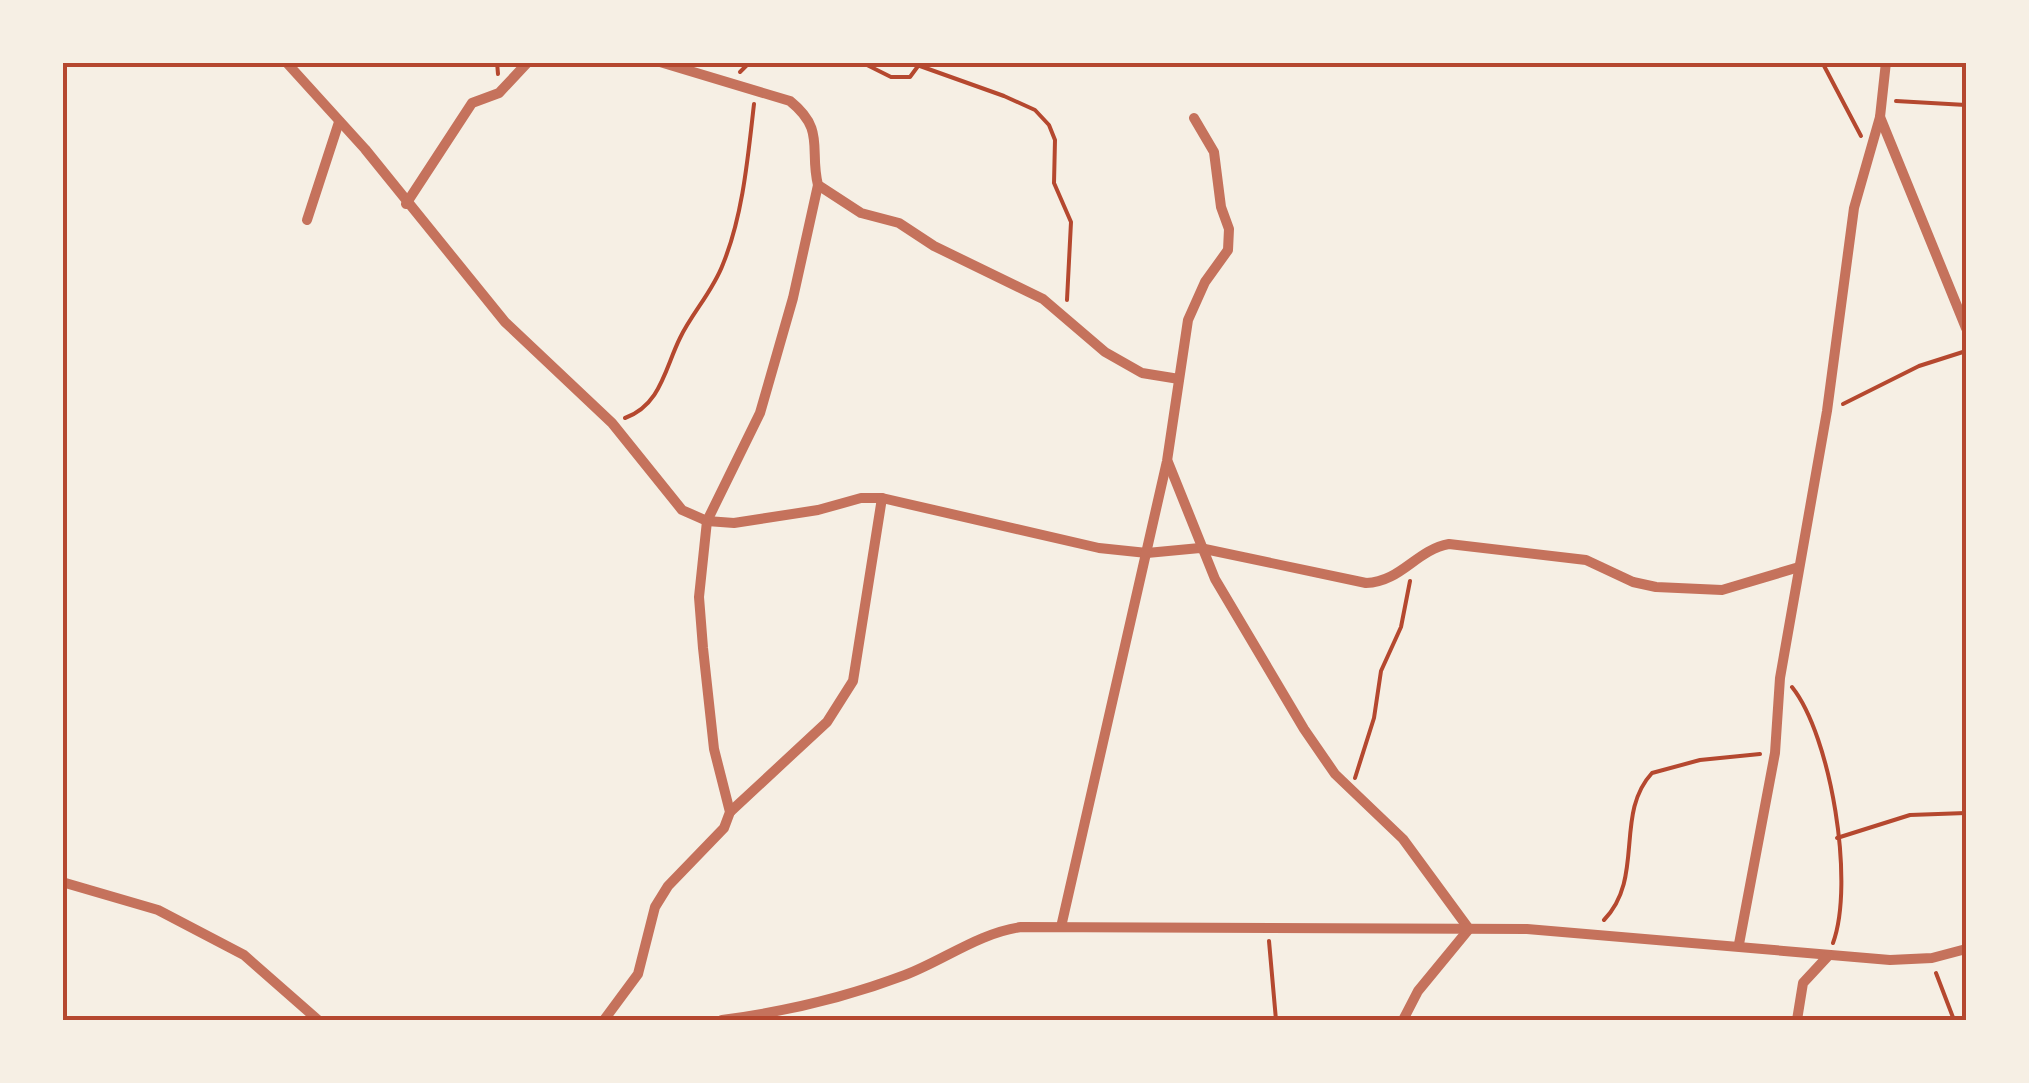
<svg xmlns="http://www.w3.org/2000/svg" width="2029" height="1083" viewBox="0 0 2029 1083" font-family="Raleway,sans-serif">
	<rect width="100%" height="100%" fill="#f6efe4"/>
	<g fill="none" stroke-linecap="round" stroke-linejoin="round">
		<!-- path -->
		<g stroke="#b5482f" stroke-width="4">
			<path d="M497 62 498 74"/>
			<path d="M861 62 891 77H910L921 62"/>
			<path d="M1822 62 1861 136"/>
			<path d="M920 66 1004 96 1035 110 1049 125 1055 140 1054 183 1071 222 1067 300"/>
			<path d="M740 72 750 62"/>
			<path d="M1896 101 1966 105"/>
			<path d="M1843 404 1919 366 1966 351"/>
			<path d="M625 418C661 405 665 368 680 338 692 313 713 291 723 264 743 215 748 156 754 104"/>
			<path d="M1792 687C1831 736 1855 883 1833 943"/>
			<path d="M1355 778 1374 718 1381 671 1401 627 1410 581"/>
			<path d="M1837 838 1910 815 1966 813"/>
			<path d="M1604 920C1645 878 1614 814 1652 773L1700 760 1760 754"/>
			<path d="M1269 941 1276 1020"/>
			<path d="M1936 973 1954 1020"/>
		</g>
		<!-- minor -->
		<g stroke="#c5725c" stroke-width="10">
			<path d="M286 62 365 149 505 322 612 423 682 510 707 521 734 523 818 510 861 498H882L1099 548 1147 553 1200 548 1366 583C1401 582 1416 550 1449 544L1586 560 1633 582 1656 587 1722 590 1799 567"/>
			<path d="M660 62 790 101C826 130 809 149 818 185L861 213 899 223 934 246 1043 299 1105 352 1142 373 1179 379"/>
			<path d="M1880 117 1966 328"/>
			<path d="M406 204 472 103 499 93 528 62"/>
			<path d="M307 220 339 122"/>
			<path d="M1168 462 1215 579 1304 729 1335 774 1403 839 1469 929 1418 991 1403 1020"/>
			<path d="M730 812 827 722 853 681 882 498"/>
			<path d="M62 882 158 910 244 955 318 1020"/>
			<path d="M1061 927 1167 461 1188 320 1205 282 1228 250 1229 229 1221 207 1214 152 1194 118"/>
			<path d="M1739 944 1775 753 1780 678 1827 411 1854 208 1880 117 1886 62"/>
			<path d="M604 1020 638 974 655 907 668 886 724 828 730 812 714 749 703 648 699 597 707 521 760 413 793 298 818 185"/>
			<path d="M722 1020C783 1012 847 997 905 975 944 960 979 933 1021 927L1527 929 1890 960 1932 958 1966 949"/>
			<path d="M1797 1020 1803 983 1829 955"/>
		</g>
	</g>
	<!-- border -->
	<rect width="2029" height="1083" fill="none" stroke="#f6efe4" stroke-width="130"/>
	<rect x="65" y="65" width="1899" height="953" fill="none" stroke="#b5482f" stroke-width="4"/>
</svg>
